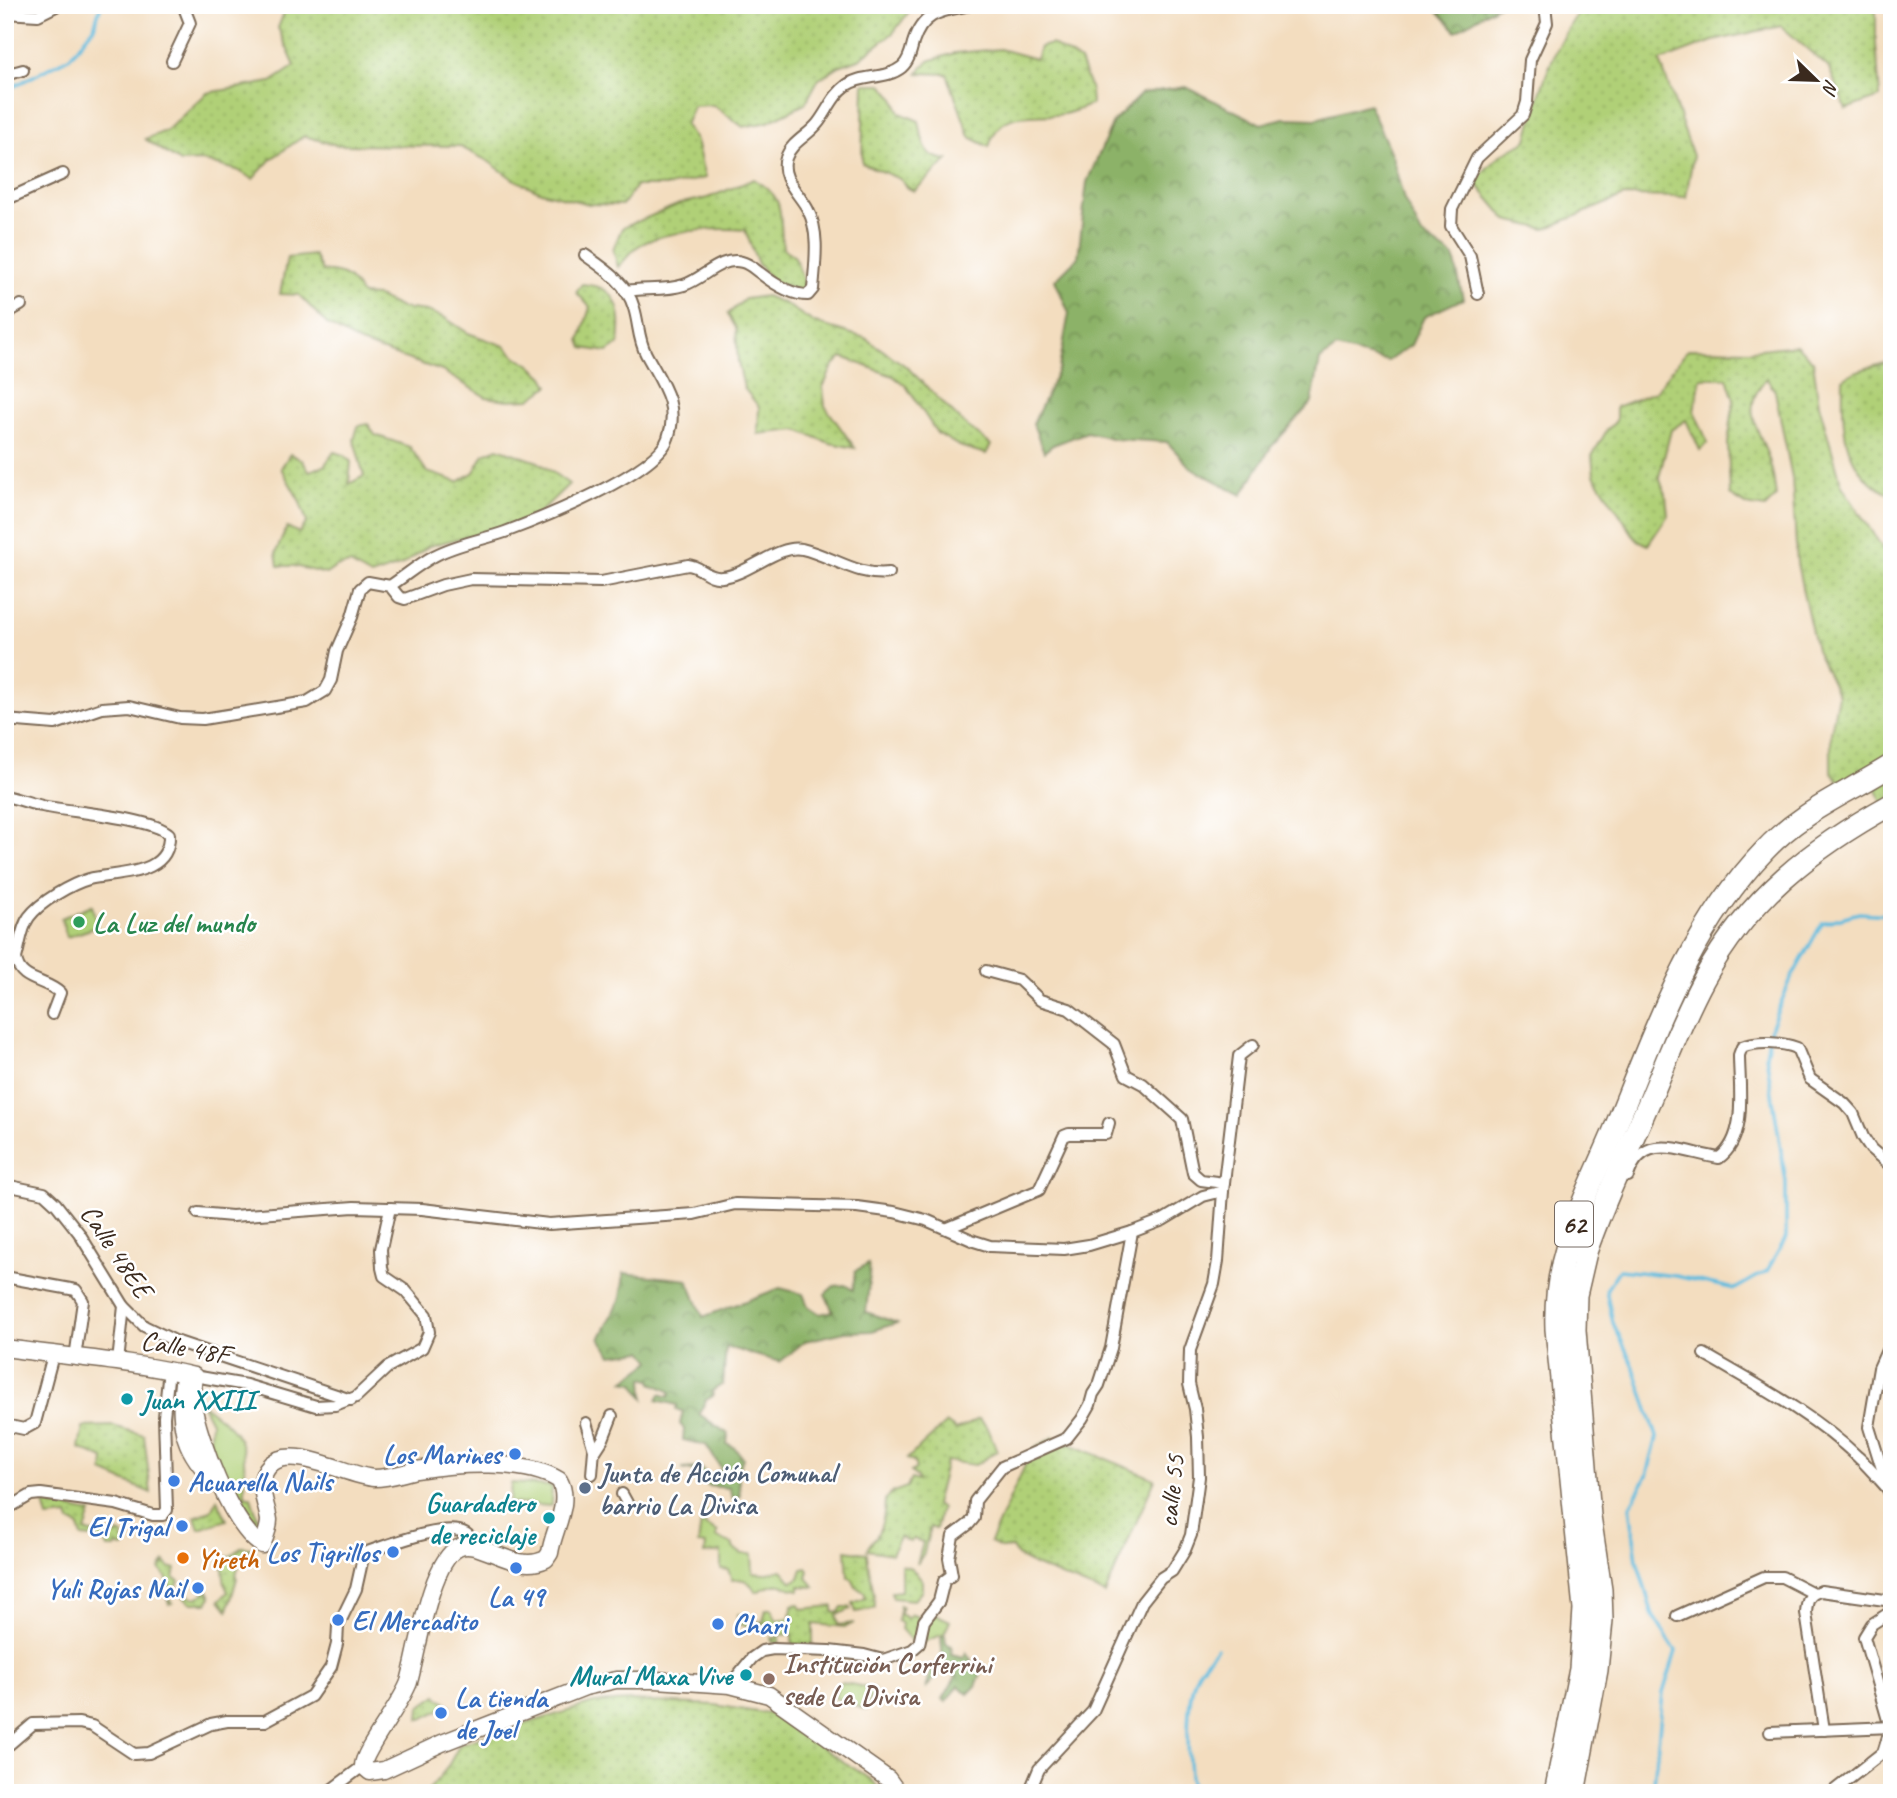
<svg xmlns="http://www.w3.org/2000/svg" width="1897" height="1798" viewBox="0 0 1897 1798" font-family="Caveat,sans-serif">
	<defs>
		<pattern id="grass-dots" width="8" height="8" patternUnits="userSpaceOnUse" patternTransform="scale(1.75)"><rect width="8" height="8" fill="#b0d077"/><path d="M2 2h.1M6 6h.1" fill="none" stroke="#98b366" stroke-width="1.8" stroke-linecap="round"/></pattern>
		<pattern id="forest-crowns" width="20" height="18" patternUnits="userSpaceOnUse" patternTransform="scale(1.75)"><rect width="20" height="18" fill="#8cb268"/><path d="M2 6a3 3 0 1 1 6 0M12 15a3 3 0 1 1 6 0" fill="none" stroke="#749155"/></pattern>
	</defs>
	<rect width="100%" height="100%" fill="#fff"/>
	<filter id="ink" filterUnits="userSpaceOnUse"><feTurbulence type="fractalNoise" baseFrequency=".0143" numOctaves="2"/><feDisplacementMap in="SourceGraphic" scale="14" xChannelSelector="R" yChannelSelector="G"/><feConvolveMatrix kernelMatrix="1 2 1 2 8 2 1 2 1" color-interpolation-filters="sRGB"/></filter>
	<filter id="wash" filterUnits="userSpaceOnUse"><feTurbulence type="fractalNoise" baseFrequency=".00686" numOctaves="4" result="noise"/><feDisplacementMap in="SourceGraphic" scale="28" xChannelSelector="R" yChannelSelector="G"/><feGaussianBlur stdDeviation="1.57" result="paint"/><feColorMatrix in="noise" values="0 0 0 0 0 0 0 0 0 0 0 0 0 0 0 0 0 1.4 0 .05"/><feComposite in="paint" operator="in"/></filter>
	<g filter="url(#wash)">
		<rect width="100%" height="100%" fill="#f3ddbf"/>
		<!-- grass -->
		<g fill="url(#grass-dots)" stroke="#767d4a" stroke-width="2">
			<path d="M287 5H914L893 33 859 59 839 66 818 80 805 104 768 122 743 127 713 105 693 106 685 125 696 141 705 178 669 186H636L622 205 589 204 541 192 513 179 488 161 459 146 337 145 304 136 271 159 253 179 237 170 202 161 180 162 145 139 166 131 207 93 271 82 295 66 278 28Z"/>
			<path d="M1584 5H1876V44L1880 97 1846 109 1829 68 1781 26 1713 41 1660 61 1693 156 1686 197 1624 196 1545 229 1507 220 1474 181 1499 156 1527 140C1539 92 1553 44 1584 5Z"/>
			<path d="M1051 44 1080 61 1091 90 1092 104C1083 108 1073 112 1064 114 1032 119 1000 106 989 147L970 137 947 74 918 73 928 61 955 53 1000 49 1036 59 1040 47Z"/>
			<path d="M864 84H882L893 96 900 113 919 121C924 143 921 157 948 160L914 191 908 188 900 179 862 163Z"/>
			<path d="M754 179C788 199 778 213 783 248L795 257 805 286 802 292 774 282 758 264 745 230C717 227 660 231 637 247 630 253 624 261 618 267L613 249 622 228 682 203 708 198Z"/>
			<path d="M314 255 322 271C346 273 349 276 362 295L376 296 401 308 427 311 445 318 468 333 505 346 517 358 528 363 544 377 549 386 530 399 508 400 486 397 442 371 360 343 327 324 299 295 280 294 287 258Z"/>
			<path d="M582 284C589 285 599 286 605 290 623 301 621 327 619 344L608 352 583 348 580 340 590 307 576 292Z"/>
			<path d="M766 296 785 304 815 323 865 338 907 367 963 423 991 445 986 454 959 446 937 433 906 386 893 376 842 357 833 366 823 387 825 406 855 448 830 443 797 430 758 434 759 407 744 388 738 362 736 328 728 314 745 299Z"/>
			<path d="M1796 345 1813 361 1819 404 1842 486 1885 552 1892 566V808L1883 805 1873 779 1849 794 1831 771V732L1838 695 1816 650 1803 592 1797 563 1792 478 1775 391 1766 378C1741 409 1756 422 1767 454 1773 468 1774 482 1776 497L1765 508 1746 505 1730 495 1728 443 1734 400 1727 378H1701L1694 411 1708 443 1700 450 1686 420 1671 430 1659 477 1666 497 1668 515 1648 545 1636 539 1594 475 1592 456 1607 430 1616 421V407L1655 392 1688 349 1752 350Z"/>
			<path d="M1892 360V494C1883 493 1879 488 1872 483 1841 458 1842 416 1843 379 1858 367 1875 368 1892 360Z"/>
			<path d="M368 424 375 435 410 447 427 472 458 482 474 472 484 454 498 448 538 462 569 484 537 515 517 524 429 546 402 565 371 576 350 564 336 567 326 574 294 566H278L276 552 287 527 299 533 307 522 299 500 281 468 290 454 302 460 309 471 324 466 334 452 344 455 351 462 349 484 364 476 354 440 358 426Z"/>
			<path d="M979 1419 988 1428 997 1451 975 1465 946 1461 935 1505 941 1508 936 1529 930 1527 924 1553 917 1564 923 1542 913 1539 910 1542 900 1537 891 1554 867 1550C869 1543 874 1541 877 1535 883 1524 885 1512 885 1500L893 1492 907 1487 911 1479 918 1481 917 1477 910 1472 916 1469 914 1461 907 1459 946 1423 956 1430Z"/>
			<path d="M113 1426 144 1435 151 1493 103 1472 104 1459 79 1448 83 1427Z"/>
			<path d="M1053 1437 1155 1479 1105 1594 1034 1565 1017 1556 1012 1548H1000L990 1542 1032 1450Z"/>
			<path d="M217 1499 227 1520 199 1529 195 1517 211 1510Z"/>
			<path d="M44 1503 91 1513 85 1531 98 1535 103 1527 106 1533H112L116 1536 119 1533 123 1535 122 1540 126 1543 124 1548 117 1545 115 1548H108L103 1539 82 1537C80 1529 78 1523 70 1522L68 1516 48 1518Z"/>
			<path d="M242 1547 251 1548 250 1551H245L235 1576 237 1578 228 1610 220 1600 228 1592C222 1581 225 1571 221 1559L231 1556Z"/>
			<path d="M846 1550 867 1553C868 1571 875 1589 875 1608L856 1612 853 1603 866 1598 864 1592 856 1587 852 1579 848 1577Z"/>
			<path d="M165 1562 169 1567 176 1569 174 1578 179 1581 176 1588 184 1595 186 1594C194 1599 197 1599 205 1593L203 1590 206 1587 211 1597 207 1603H191L175 1589 168 1597 172 1603 169 1604 166 1595 171 1591 166 1577 160 1569Z"/>
			<path d="M901 1565 911 1568 922 1579V1591L914 1600 893 1598 891 1592 901 1591Z"/>
			<path d="M799 1604 801 1609 833 1606V1611L838 1613 842 1607H850L851 1609 836 1615 838 1625 854 1623 845 1627 813 1624V1644L792 1645V1634L780 1635 779 1644 772 1642 771 1637 776 1639 778 1633 764 1624 759 1628 739 1624 737 1615 739 1614 746 1621 763 1622 766 1609H772L776 1620 791 1618 792 1605Z"/>
			<path d="M900 1605 902 1607 899 1614 908 1618 911 1614 920 1618 915 1645 901 1629 902 1624 897 1621Z"/>
			<path d="M437 1695 440 1699 450 1705 422 1719H419L420 1707Z"/>
			<path d="M633 1701 715 1705 769 1714 872 1780 882 1793H418L427 1792 447 1768 460 1744 594 1703Z"/>
		</g>
		<!-- forest -->
		<g fill="url(#forest-crowns)" stroke="#646e43" stroke-width="2">
			<path d="M1418 5H1498L1456 31 1436 9 1421 8Z"/>
			<path d="M1186 87 1261 124 1284 118 1316 119 1369 104 1392 156 1404 200 1422 235 1454 257 1463 299 1424 317 1411 345 1388 361 1336 348 1320 360 1312 402 1271 447 1242 495 1191 468 1167 442 1115 439 1087 432 1053 445 1044 452 1033 424 1059 368 1069 313 1055 280 1078 257 1087 182 1113 122 1142 93Z"/>
			<path d="M868 1264 870 1273 866 1312 897 1323 872 1331 845 1332 805 1341 780 1362 726 1347 723 1384 712 1391 713 1396 706 1400 699 1414 728 1434 727 1444 735 1448 743 1458 738 1472 740 1496 732 1498 729 1488 708 1486 697 1472 682 1469 701 1468 708 1477 722 1470 706 1445 683 1440 684 1429 680 1424 683 1411 676 1410 677 1405 657 1400 660 1394 669 1397 671 1392 652 1383 651 1380 643 1378 644 1398 634 1383 624 1381 651 1361 643 1351 612 1355 600 1339 621 1298 624 1273 688 1280 703 1317 780 1288 803 1294 808 1306 820 1314 833 1311 825 1294 834 1286 845 1285 853 1290 855 1271Z"/>
			<path d="M945 1635 946 1644 952 1646 951 1655 964 1658 966 1652 981 1674 976 1686 968 1694 958 1685 946 1702 943 1699 957 1675 948 1670 937 1675 926 1689 931 1667 943 1662 941 1636Z"/>
		</g>
		<!-- green -->
		<g fill="#b0d077" stroke="#767d4a" stroke-width="2">
			<path d="M92 905 97 927 67 937 61 918Z"/>
			<path d="M201 1403C247 1438 244 1438 245 1495L251 1497 259 1522 258 1527 251 1528 245 1523 209 1450 211 1422Z"/>
			<path d="M511 1483 552 1486 551 1506 509 1503Z"/>
			<path d="M703 1509 708 1512 704 1525 718 1532 716 1537 733 1545V1548L742 1554H752L753 1573 763 1574 782 1570 792 1582 799 1578 802 1569 807 1568 809 1571 807 1578 815 1587 800 1586V1590C791 1590 788 1587 781 1585 772 1583 764 1589 756 1592 750 1582 744 1577 732 1580L728 1570 721 1569V1552L705 1554 706 1545 698 1544Z"/>
			<path d="M931 1612 950 1621 944 1634 923 1642Z"/>
			<path d="M841 1682 874 1689 866 1710 835 1698 837 1685Z"/>
		</g>
		<g fill="none" stroke-linecap="round" stroke-linejoin="round">
			<!-- stream -->
			<g stroke="#60bcde" stroke-width="3.5">
				<path d="M5 91 70 57 94 27 101 5"/>
				<path d="M662 1793 668 1789 714 1787 760 1793"/>
				<path d="M1192 1793C1188 1763 1184 1702 1197 1674 1201 1665 1211 1656 1217 1648"/>
				<path d="M1653 1793 1663 1693 1676 1651 1653 1616 1637 1561 1630 1506 1647 1476 1657 1437 1633 1365 1613 1323 1606 1290 1619 1270 1676 1276 1735 1289 1767 1271 1786 1238V1182L1766 1055 1771 1026 1791 979 1822 923 1859 913 1892 915"/>
			</g>
		</g>
	</g>
	<g filter="url(#ink)">
		<g fill="none" stroke-linecap="round" stroke-linejoin="round">
			<!-- street casing -->
			<g stroke="#7b6956" stroke-width="14">
				<g id="street">
					<path d="M5 13 38 15 58 5"/>
					<path d="M172 61 190 23 183 5"/>
					<path d="M5 75 23 70"/>
					<path d="M5 138H6"/>
					<path d="M5 200 63 174"/>
					<path d="M625 291C644 288 666 291 684 285 703 279 721 256 742 262 750 264 754 269 760 273 774 284 791 295 808 295L813 289C815 264 820 233 808 210 800 194 779 178 786 158 791 142 808 136 818 123 828 110 833 95 847 85 862 74 886 80 902 67 909 61 911 51 913 43 923 11 943 11 971 5"/>
					<path d="M1478 294 1470 256 1451 226 1452 209 1477 158 1523 115 1527 102 1530 60 1547 23 1545 5"/>
					<path d="M5 314 21 305"/>
					<path d="M390 586 399 597 405 599 443 585 471 579 601 582 688 565C701 566 708 579 722 577 748 575 778 544 802 549 832 556 858 577 889 573"/>
					<path d="M5 720 55 724 102 708 129 706 180 718 203 719 307 702 325 691 331 680 337 651 352 617 360 589 368 582 390 586C405 576 419 564 434 556 456 544 482 540 505 532 540 519 657 473 668 438 680 405 661 382 646 354 638 339 639 324 634 308 627 283 605 269 585 255"/>
					<path d="M5 796C18 799 30 803 42 806 69 812 151 817 169 834 171 877 117 872 89 879 71 884 40 902 29 917 21 928 20 945 16 958 19 982 46 979 60 993L52 1014"/>
					<path d="M986 971 1019 980 1040 1000 1069 1009 1114 1044 1126 1075 1143 1084 1182 1119 1193 1173 1201 1180 1224 1183"/>
					<path d="M1628 1176C1643 1129 1684 1153 1719 1158 1748 1137 1739 1087 1739 1055L1742 1047C1756 1041 1782 1042 1797 1048L1810 1079 1844 1103 1853 1113 1863 1137 1871 1149 1892 1167"/>
					<path d="M5 1185 44 1193 56 1204 79 1233 124 1306 144 1326 175 1341 351 1400"/>
					<path d="M198 1213 232 1216 354 1207 422 1209 549 1224 694 1214 735 1204 857 1207 894 1212 926 1220 974 1241 990 1246 1064 1249 1089 1245 1132 1232 1163 1220 1203 1196 1223 1191"/>
					<path d="M948 1228 1039 1190 1064 1136 1069 1134H1106L1109 1123"/>
					<path d="M5 1277 76 1290 83 1301 75 1358"/>
					<path d="M1892 1339 1879 1368 1869 1427 1892 1501"/>
					<path d="M1704 1354C1757 1385 1813 1414 1858 1457 1869 1467 1878 1478 1888 1489"/>
					<path d="M118 1362 124 1306"/>
					<path d="M194 1376 246 1385 316 1406 335 1405 356 1397 388 1367 422 1348 429 1332 426 1315 406 1291 384 1276 382 1268 381 1249 390 1208"/>
					<path d="M586 1423 594 1450 592 1474"/>
					<path d="M5 1425 24 1429 35 1423 53 1355"/>
					<path d="M594 1453 603 1439 612 1416"/>
					<path d="M622 1494 627 1503"/>
					<path d="M5 1510 31 1495 41 1494 116 1504 153 1515H163L167 1510 164 1417 169 1369"/>
					<path d="M1677 1616 1764 1577H1782L1813 1593"/>
					<path d="M730 1685 752 1658 762 1651 773 1649 829 1651 864 1655 883 1660 912 1650 919 1644 924 1621 939 1601 944 1581 952 1575 949 1558 953 1536 969 1524 974 1518 975 1501 1002 1467 1067 1438 1082 1419 1090 1405 1093 1394 1099 1385 1111 1348 1132 1232"/>
					<path d="M1824 1730 1806 1613C1807 1601 1808 1594 1821 1591L1892 1601"/>
					<path d="M1770 1732 1892 1727"/>
					<path d="M5 1748 33 1724 79 1723 92 1726 134 1754 149 1753 211 1724 227 1721H265L311 1696 331 1667 337 1644 338 1626 356 1589 364 1553C386 1546 446 1522 465 1533 471 1536 472 1541 473 1546"/>
					<path d="M327 1793 363 1766"/>
					<path d="M1029 1793 1039 1769 1093 1711 1142 1602 1161 1578 1172 1571 1185 1550 1191 1535 1199 1477 1198 1437 1195 1409 1189 1384 1190 1350 1214 1284 1218 1261 1223 1191 1239 1056 1253 1045"/>
					<path d="M1831 1793 1882 1753 1890 1727 1864 1637 1872 1624 1892 1611"/>
				</g>
			</g>
			<!-- secondary casing -->
			<g stroke="#7b6956" stroke-width="19">
				<g id="secondary">
					<path d="M5 1348C68 1357 132 1361 194 1376 193 1386 191 1394 193 1404 198 1438 232 1528 262 1545 265 1538 269 1528 269 1520 266 1501 254 1480 271 1464 293 1444 347 1476 374 1478 389 1478 402 1473 416 1470 455 1464 524 1458 559 1480 572 1502 553 1530 550 1553L546 1559C514 1575 480 1537 458 1548 430 1562 418 1651 409 1682 401 1705 363 1751 363 1766L370 1772 384 1770 442 1743 585 1687 616 1680H656L730 1685 769 1695 888 1779 898 1793"/>
					<path d="M183 1383C178 1426 184 1453 217 1482"/>
				</g>
			</g>
			<!-- highway casing -->
			<g stroke="#7b6956" stroke-width="24">
				<g id="highway">
					<path d="M1555 1793 1580 1669 1584 1609 1556 1329C1553 1251 1586 1198 1615 1128 1655 1030 1690 928 1765 850 1803 810 1846 794 1892 765"/>
					<path d="M1574 1793 1597 1670 1602 1620 1601 1590 1590 1516 1575 1330 1576 1295 1586 1252C1604 1200 1628 1150 1650 1100 1667 1060 1683 1017 1704 979 1749 897 1812 848 1892 804"/>
				</g>
			</g>
			<!-- street -->
			<use href="#street" stroke="#fff" stroke-width="10"/>
			<!-- secondary -->
			<use href="#secondary" stroke="#fff" stroke-width="16"/>
			<!-- highway -->
			<use href="#highway" stroke="#fff" stroke-width="21"/>
		</g>
	</g>
	<!-- markers -->
	<circle fill="#2e9e5b" stroke="#fff" stroke-width="2.5" cx="79" cy="922" r="7"/>
	<g fill="#0f9aa8" stroke="#fff" stroke-width="2.5">
		<circle cx="127" cy="1399" r="7"/>
		<circle cx="549" cy="1518" r="7"/>
		<circle cx="746" cy="1675" r="7"/>
	</g>
	<g fill="#3f7fe0" stroke="#fff" stroke-width="2.5">
		<circle cx="515" cy="1454" r="7"/>
		<circle cx="174" cy="1481" r="7"/>
		<circle cx="182" cy="1526" r="7"/>
		<circle cx="393" cy="1552" r="7"/>
		<circle cx="516" cy="1568" r="7"/>
		<circle cx="198" cy="1588" r="7"/>
		<circle cx="338" cy="1620" r="7"/>
		<circle cx="718" cy="1624" r="7"/>
		<circle cx="441" cy="1713" r="7"/>
	</g>
	<circle fill="#5c6f8a" stroke="#fff" stroke-width="2.5" cx="585" cy="1488" r="7"/>
	<circle fill="#e8710a" stroke="#fff" stroke-width="2.5" cx="183" cy="1558" r="7"/>
	<circle fill="#8d6e63" stroke="#fff" stroke-width="2.5" cx="769" cy="1679" r="7"/>
	<g text-anchor="middle" dominant-baseline="central" stroke-width="5" stroke-linejoin="round" paint-order="stroke">
		<!-- shield labels -->
		<rect fill="#fff" stroke="#766a62" stroke-width="2" x="1555" y="1201.5" width="38" height="45" rx="5"/>
		<g font-size="26" font-weight="bold" fill="#3b2a1e">
			<text x="1574" y="1224">62</text>
		</g>
		<!-- leisure labels -->
		<g font-size="28" font-weight="bold" fill="#27864d" stroke="#fff" text-anchor="start">
			<text x="93" y="922">La Luz del mundo</text>
		</g>
		<!-- street labels -->
		<g font-size="28" fill="#3b2a1e" stroke="#fff">
			<text transform="translate(117 1251) rotate(56)">Calle 48EE</text>
			<text transform="translate(185 1347) rotate(10)">Calle 48F</text>
			<text transform="translate(1171 1491) rotate(-84)">calle 55</text>
		</g>
		<!-- culture labels -->
		<g font-size="28" font-weight="bold" fill="#0d838f" stroke="#fff" text-anchor="end">
			<text x="141" y="1399" text-anchor="start">Juan XXIII</text>
			<text x="535" y="1502">Guardadero<tspan x="535" dy="32">de reciclaje</tspan></text>
			<text x="732" y="1675">Mural Maxa Vive</text>
		</g>
		<!-- shop labels -->
		<g font-size="28" font-weight="bold" fill="#366cbe" stroke="#fff" text-anchor="end">
			<text x="501" y="1454">Los Marines</text>
			<text x="188" y="1481" text-anchor="start">Acuarella Nails</text>
			<text x="168" y="1526">El Trigal</text>
			<text x="379" y="1552">Los Tigrillos</text>
			<text x="184" y="1588">Yuli Rojas Nail</text>
			<text x="516" y="1596" text-anchor="middle">La 49</text>
			<text x="352" y="1620" text-anchor="start">El Mercadito</text>
			<text x="732" y="1624" text-anchor="start">Chari</text>
			<text x="455" y="1697" text-anchor="start">La tienda<tspan x="455" dy="32">de Joel</tspan></text>
		</g>
		<!-- service labels -->
		<g font-size="28" font-weight="bold" fill="#4e5e75" stroke="#fff" text-anchor="start">
			<text x="599" y="1472">Junta de Acción Comunal<tspan x="599" dy="32">barrio La Divisa</tspan></text>
		</g>
		<!-- food labels -->
		<g font-size="28" font-weight="bold" fill="#c56008" stroke="#fff" text-anchor="start">
			<text x="197" y="1558">Yireth</text>
		</g>
		<!-- education labels -->
		<g font-size="28" font-weight="bold" fill="#785e54" stroke="#fff" text-anchor="start">
			<text x="783" y="1663">Institución Corferrini<tspan x="783" dy="32">sede La Divisa</tspan></text>
		</g>
	</g>
	<!-- margin -->
	<rect width="1897" height="1798" fill="none" stroke="#fff" stroke-width="28"/>
	<!-- north arrow -->
	<g transform="translate(1816 80) rotate(113)" stroke="#ffffff" stroke-width="5" paint-order="stroke">
	<path d="M0-5L12 26L0 18L-12 26Z" fill="#3b2a1e"/>
	<text y="-10" font-size="19" font-weight="bold" text-anchor="middle" fill="#3b2a1e">N</text>
	</g>
</svg>
